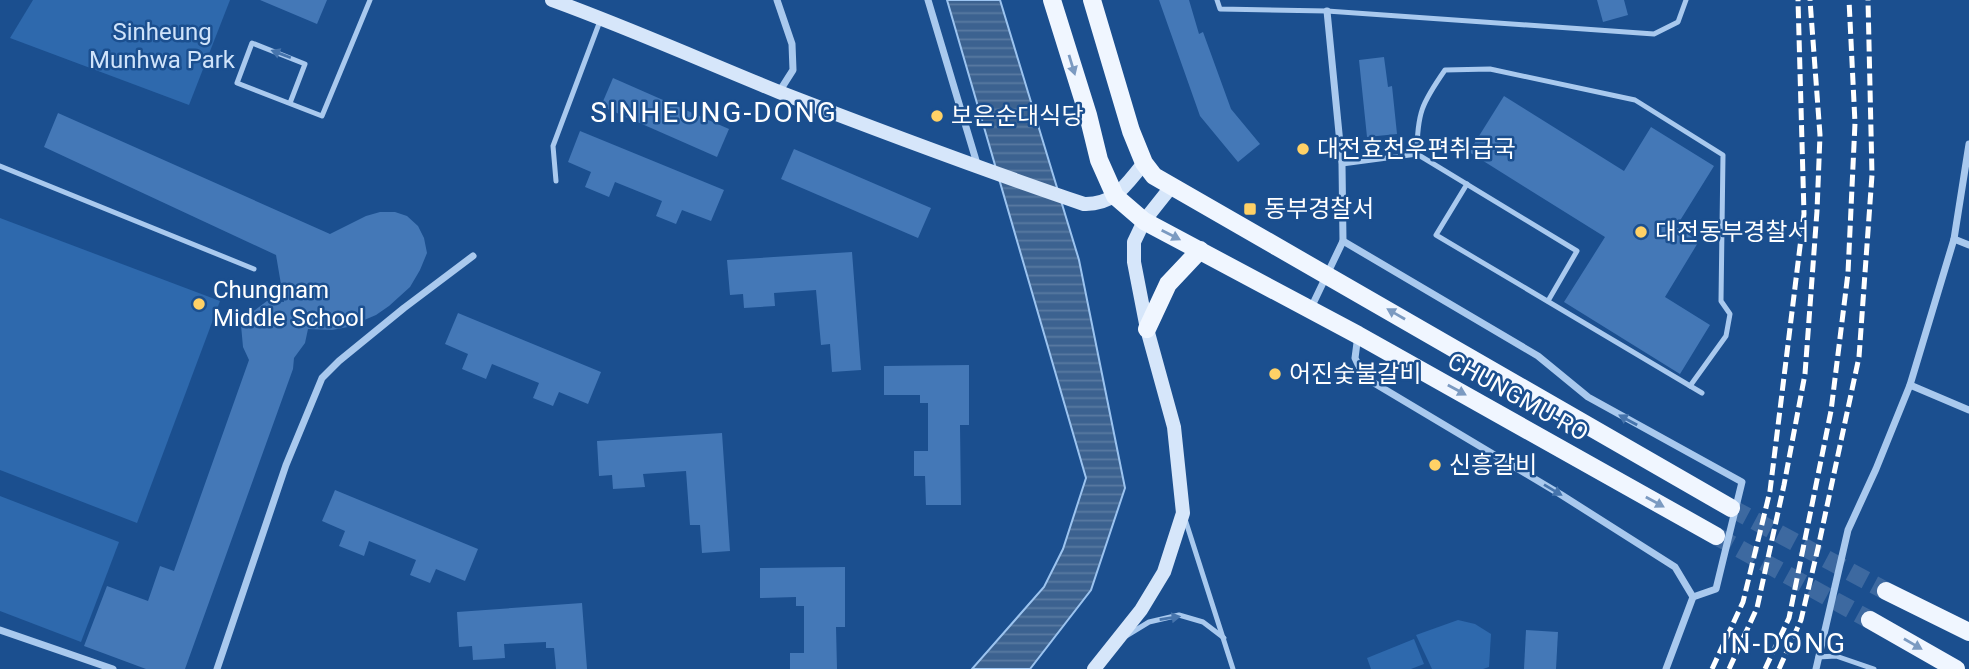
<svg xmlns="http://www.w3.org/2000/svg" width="1969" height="669" viewBox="0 0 1969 669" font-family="Roboto,'Noto Sans KR',sans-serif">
	<defs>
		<pattern id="water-rules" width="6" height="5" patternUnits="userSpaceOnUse" patternTransform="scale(1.75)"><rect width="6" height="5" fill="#3c6290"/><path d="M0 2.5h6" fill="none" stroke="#597aa1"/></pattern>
	</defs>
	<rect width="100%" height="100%" fill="#1b4f8f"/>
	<!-- green -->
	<g fill="#2e69ad">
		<path d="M33 0H230L189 105 10 38Z"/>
		<path d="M0 218 220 301 137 523 0 470Z"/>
		<path d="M0 496 119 542 81 642 0 611Z"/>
		<path d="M1458 620 1475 624 1491 634 1489 667 1483 669H1432L1416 635Z"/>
		<path d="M1414 639 1424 664 1411 669H1371L1367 658Z"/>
	</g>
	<!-- water -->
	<path fill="url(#water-rules)" stroke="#9cc4f0" stroke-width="2" d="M947 0H1000L1079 260 1125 488 1091 590 1030 669H972L1044 587 1063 549 1086 478Z"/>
	<!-- building -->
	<g fill="#4478b7">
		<path d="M260 0H327L317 24Z"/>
		<path d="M1159 0H1189L1199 34 1203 32 1231 109 1260 144 1238 162 1200 116Z"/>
		<path d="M1597 0H1624L1628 15 1603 22Z"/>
		<path d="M1384 57 1388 87 1392 86 1397 134 1367 137 1359 60Z"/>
		<path d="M613 78 729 129 717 157 601 106Z"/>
		<path d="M1504 96 1624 171 1651 127 1714 166 1676 227 1699 241 1665 297 1710 325 1680 374 1564 302 1605 237 1469 152Z"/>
		<path d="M58 113 330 234 366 216 380 212H395L407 216 418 226 424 238 427 253 420 270 410 287 389 306 376 315 348 327 332 330 308 329 305 343 294 358 293 369 185 669H146L84 646 107 586 148 601 160 566 174 571 249 360 243 347 241 325 247 316 267 301 284 302 276 255 44 147Z"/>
		<path d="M580 131 724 190 711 221 682 210 676 224 656 216 662 201 615 182 609 197 585 187 591 172 568 162Z"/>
		<path d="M794 149 931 208 918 238 781 179Z"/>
		<path d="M852 252 861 370 832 372 830 344 821 345 816 290 774 293 775 306 744 308 743 294 730 295 727 260Z"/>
		<path d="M458 313 601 372 588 404 559 392 553 406 533 398 539 383 492 364 486 379 462 369 468 354 445 344Z"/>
		<path d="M969 365V425H960L961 505H926L925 476H914V451H928V403H920V395H884V366Z"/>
		<path d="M722 433 730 551 702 553 700 525H690L686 471 643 474 645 487 613 489 612 475 599 476 597 441Z"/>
		<path d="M335 490 478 549 465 581 436 569 430 583 410 575 416 560 369 541 364 556 339 546 345 531 322 521Z"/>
		<path d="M845 567V627H836L837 669H790V653H804V606H796V597L760 598V568Z"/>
		<path d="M582 603 587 669H556L554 648H546V642L504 644 505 658 473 660 472 646 459 647 457 612Z"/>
		<path d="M1526 630 1558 632 1556 669H1524Z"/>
	</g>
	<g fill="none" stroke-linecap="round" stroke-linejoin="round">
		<!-- primary-tunnel -->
		<g stroke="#3d69a0" stroke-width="18" stroke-dasharray="18 9" stroke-linecap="butt">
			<path d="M1731 508 1886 591"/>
			<path d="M1716 536 1870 620"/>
		</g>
		<!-- lane -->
		<g stroke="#a9c9ee" stroke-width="5">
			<path d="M1217 0 1220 9 1327 11 1654 34 1678 22 1686 0"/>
			<path d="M290 103 305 64 252 43 237 83 322 116 370 0"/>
			<path d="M1417 154C1417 113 1422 103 1445 70L1490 69 1635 100 1723 155 1721 301 1730 314 1726 336 1690 386"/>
			<path d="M1342 164 1417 154 1577 251 1548 301"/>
			<path d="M0 166 254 269"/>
			<path d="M556 181 553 146 600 21"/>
			<path d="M1467 184 1436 235 1702 393"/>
			<path d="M1185 519 1233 669"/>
			<path d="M1126 636 1149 622 1179 615 1203 622 1224 638"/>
			<path d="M1818 657 1836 656 1874 669"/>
		</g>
		<!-- street -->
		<g stroke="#a9c9ee" stroke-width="7">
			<path d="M777 0 792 44 793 70 779 92"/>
			<path d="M928 0 978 167"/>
			<path d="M1954 239 1969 245"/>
			<path d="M1343 241 1538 356 1588 397 1742 482 1716 589 1693 597 1666 669"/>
			<path d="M1310 310 1343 241 1342 164 1327 11"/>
			<path d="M1358 335 1355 358 1364 377 1560 494 1675 567 1693 597"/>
			<path d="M1910 385 1969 410"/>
			<path d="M0 630 113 669"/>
			<path d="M217 669 286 465 322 378 339 361 404 308 473 256"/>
			<path d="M1816 669 1848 530 1876 469 1910 385 1954 239 1969 144"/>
		</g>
		<!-- secondary -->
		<g stroke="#d6e6fa" stroke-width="14">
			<path d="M552 0C629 28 703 61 779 92 880 131 981 169 1084 204 1115 205 1126 184 1144 163"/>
			<path d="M1094 669 1141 610 1164 572 1183 513 1174 427 1147 329 1134 262V242L1144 221 1171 187"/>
		</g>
		<!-- primary -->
		<g stroke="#f0f6ff" stroke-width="18">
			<path d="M1052 0 1088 115 1099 160 1115 196 1144 221 1358 335 1716 536"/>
			<path d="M1092 0 1131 131 1144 163 1154 176 1731 508"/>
			<path d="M1147 329 1168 284 1200 250"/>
			<path d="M1886 591 1969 632"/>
			<path d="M1870 620 1956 669"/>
		</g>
		<!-- rail -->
		<g stroke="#fff" stroke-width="5" stroke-dasharray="12 5" stroke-linecap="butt">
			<path d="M1712 669 1743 602 1770 491 1804 214 1798 0"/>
			<path d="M1729 669 1757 608 1784 485 1805 374 1817 211 1820 135 1810 0"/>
			<path d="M1765 669 1789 618 1831 411 1848 273 1855 123 1849 0"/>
			<path d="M1779 669 1801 620 1818 548 1859 357 1872 175 1868 0"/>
		</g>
	</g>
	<!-- one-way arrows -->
	<defs><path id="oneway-solid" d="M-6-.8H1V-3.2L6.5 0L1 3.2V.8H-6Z" transform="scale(1.75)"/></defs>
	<g fill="#4674ac">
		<use href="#oneway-solid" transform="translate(281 54) rotate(-159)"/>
		<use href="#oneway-solid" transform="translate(1628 420) rotate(-151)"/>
		<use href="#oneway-solid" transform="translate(1553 490) rotate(31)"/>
		<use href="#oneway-solid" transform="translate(1170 618) rotate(-9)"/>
	</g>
	<g fill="#7b9ac1">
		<use href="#oneway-solid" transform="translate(1072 65) rotate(73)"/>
		<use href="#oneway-solid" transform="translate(1171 235) rotate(27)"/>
		<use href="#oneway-solid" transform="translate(1396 314) rotate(-150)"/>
		<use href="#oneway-solid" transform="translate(1457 390) rotate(29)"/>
		<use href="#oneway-solid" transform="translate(1655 502) rotate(29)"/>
		<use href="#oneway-solid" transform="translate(1913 644) rotate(30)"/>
	</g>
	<!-- markers -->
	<g fill="#ffd166" stroke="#1b4f8f" stroke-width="2.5">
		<circle cx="937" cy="116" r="7"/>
		<circle cx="1303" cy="149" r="7"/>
		<rect x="1243" y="202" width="14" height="14" rx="3.5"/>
		<circle cx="1641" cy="232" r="7"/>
		<circle cx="199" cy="304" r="7"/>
		<circle cx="1275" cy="374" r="7"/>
		<circle cx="1435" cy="465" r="7"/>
	</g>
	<g text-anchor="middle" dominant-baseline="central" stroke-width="5" stroke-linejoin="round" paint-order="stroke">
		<!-- park labels -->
		<g font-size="24" fill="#cfe3fa" stroke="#1b4f8f">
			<text x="162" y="32">Sinheung<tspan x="162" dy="28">Munhwa Park</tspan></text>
		</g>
		<!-- poi labels -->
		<g font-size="24" fill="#fff" stroke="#1b4f8f" text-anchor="start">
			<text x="951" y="116">보은순대식당</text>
			<text x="1317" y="149">대전효천우편취급국</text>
			<text x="1264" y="209">동부경찰서</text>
			<text x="1655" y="232">대전동부경찰서</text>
			<text x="213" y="290">Chungnam<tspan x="213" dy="28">Middle School</tspan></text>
			<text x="1289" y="374">어진숯불갈비</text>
			<text x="1449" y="465">신흥갈비</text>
		</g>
		<!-- street labels -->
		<g font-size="24" fill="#fff" stroke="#1b4f8f">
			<text transform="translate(1518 397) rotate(29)">CHUNGMU-RO</text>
		</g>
		<!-- quarter labels -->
		<g font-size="28" letter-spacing="2" fill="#fff" stroke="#1b4f8f">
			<text x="714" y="112">SINHEUNG-DONG</text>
			<text x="1784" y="643">IN-DONG</text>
		</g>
	</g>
</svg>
